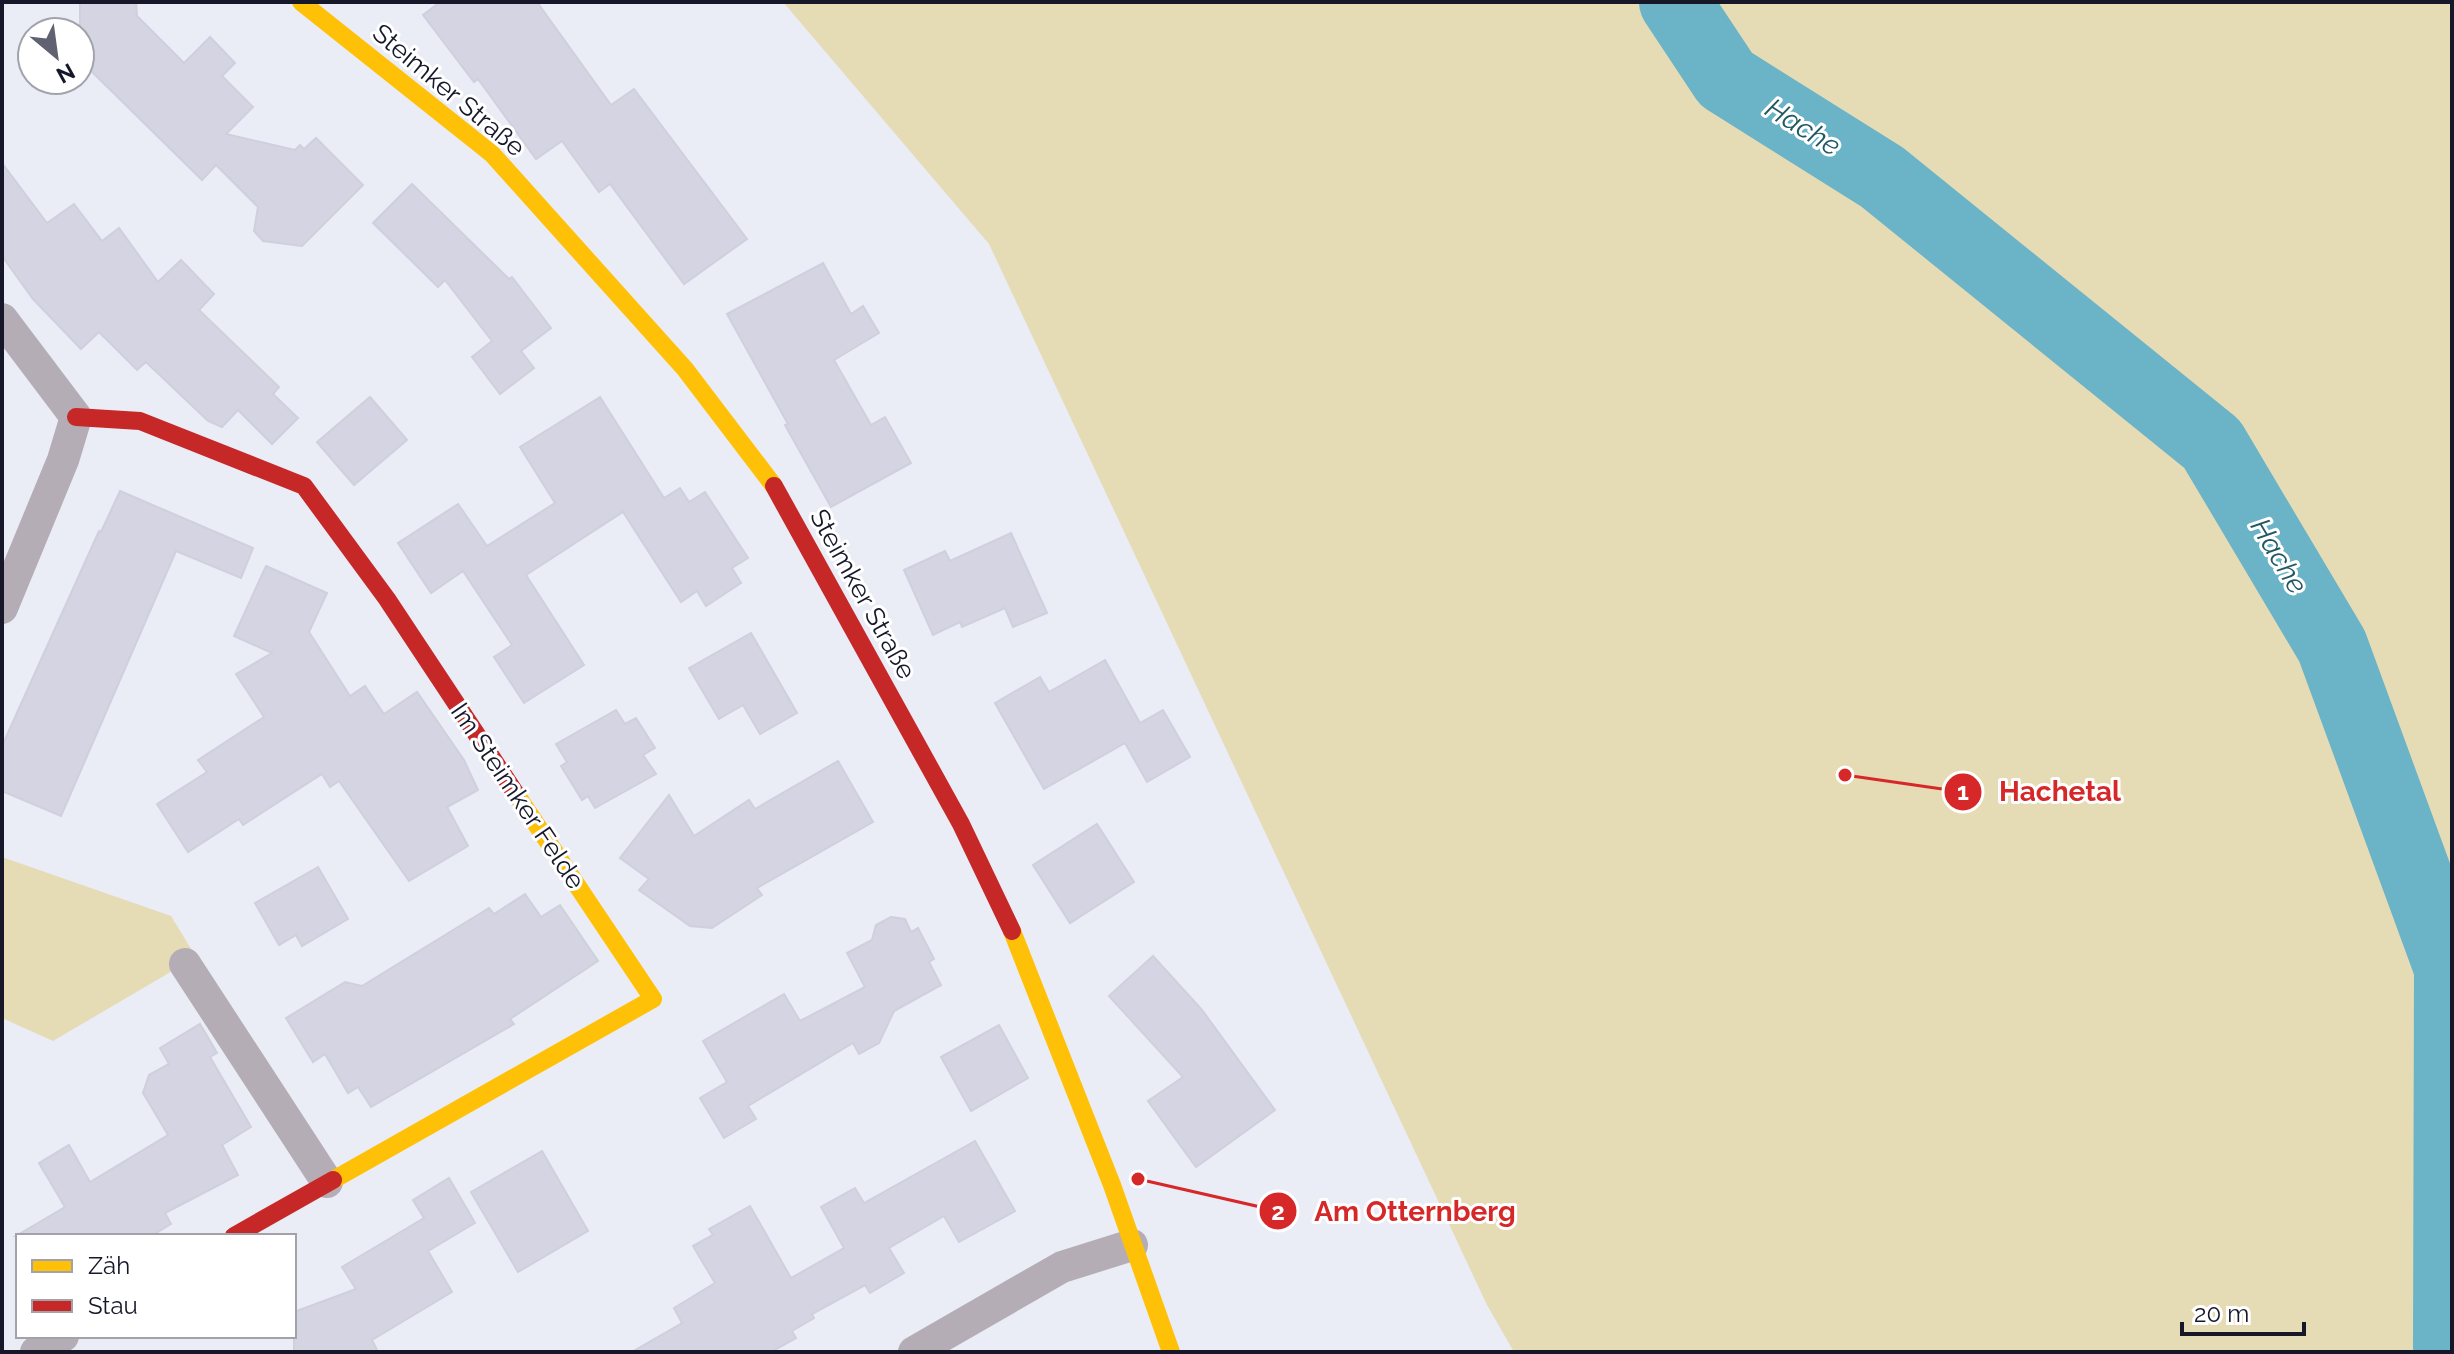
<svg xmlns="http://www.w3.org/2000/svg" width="2454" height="1354" viewBox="0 0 2454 1354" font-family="Raleway,sans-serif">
	<rect width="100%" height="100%" fill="#eaecf6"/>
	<!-- green -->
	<g fill="#e5dcb6">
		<path d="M783 2H2452V1352H1514L1487 1305 989 244Z"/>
		<path d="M2 857 171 916 196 957 53 1041 2 1018Z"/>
	</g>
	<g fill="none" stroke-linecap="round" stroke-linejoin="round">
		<!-- river -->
		<path stroke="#6bb3c7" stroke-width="72" d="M1675 2 1726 79 1882 177 2212 444 2332 646 2450 968 2449 1352"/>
	</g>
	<!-- building -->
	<g fill="#d5d4e2" stroke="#d0cfdd" stroke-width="2">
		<path d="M80 2H136L137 16 184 63 210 37 235 63 222 76 253 107 226 134 295 150 300 145 304 149 316 138 363 185 302 246 263 241 254 231 258 207 216 165 202 180 80 60Z"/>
		<path d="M440 2H537L611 105 634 89 747 239 684 284 610 184 599 192 562 141 536 159 478 79 474 82 423 15Z"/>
		<path d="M2 163 47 223 74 204 102 241 119 228 158 282 181 260 214 294 199 310 279 387 273 394 298 418 272 444 238 410 222 427 208 421 146 362 137 370 99 332 81 349 33 299 2 256Z"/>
		<path d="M412 184 509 279 512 277 551 328 521 351 534 368 500 394 472 357 492 341 445 280 438 287 373 223Z"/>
		<path d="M823 263 851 314 863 306 879 333 834 360 871 425 885 417 911 463 831 507 785 425 788 424 727 314Z"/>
		<path d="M370 397 407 440 354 485 317 442Z"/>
		<path d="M600 397 664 498 680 488 689 502 705 492 748 558 732 568 741 583 706 606 697 591 681 602 623 512 526 575 584 665 524 703 494 657 512 645 463 571 431 593 398 543 458 504 487 546 555 503 520 447Z"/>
		<path d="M120 491 253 548 241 578 176 551 61 816 2 791V746L99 531 101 532Z"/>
		<path d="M1011 533 1047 613 1013 627 1005 608 962 627 960 622 933 635 904 570 945 551 950 561Z"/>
		<path d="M266 566 327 593 309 632 350 696 365 686 384 714 417 692 464 760 478 790 447 807 468 846 409 881 339 781 330 787 322 774 243 825 239 819 188 852 157 804 207 772 198 760 264 717 236 674 272 653 234 636Z"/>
		<path d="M751 633 797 713 760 734 743 705 719 719 689 668Z"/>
		<path d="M1105 660 1140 723 1163 710 1190 757 1147 782 1125 743 1044 789 995 703 1040 677 1049 692Z"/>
		<path d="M616 710 625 724 636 718 655 748 643 755 656 774 595 808 588 796 582 800 561 766 567 762 556 744Z"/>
		<path d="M838 761 873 822 757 888 762 895 712 928 690 926 639 890 649 879 620 858 669 795 694 836 749 800 755 809Z"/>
		<path d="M1097 824 1134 882 1070 923 1033 865Z"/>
		<path d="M318 867 348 919 302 946 296 935 279 945 255 903Z"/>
		<path d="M525 894 541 917 560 905 598 961 510 1019 514 1024 371 1107 358 1087 348 1093 325 1054 313 1062 286 1018 345 982 362 986 489 908 494 914Z"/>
		<path d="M891 917 905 919 911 932 918 928 934 959 929 962 941 985 894 1011 879 1043 859 1054 853 1043 748 1106 756 1119 724 1138 700 1098 727 1082 703 1041 784 994 800 1021 865 987 847 953 872 940 876 925Z"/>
		<path d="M1153 956 1202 1010 1275 1110 1196 1167 1148 1101 1183 1077 1109 996Z"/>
		<path d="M200 1024 217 1053 210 1057 251 1127 222 1145 238 1175 165 1213 171 1224 151 1236H16L65 1207 39 1163 69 1145 90 1182 168 1135 143 1093 149 1075 169 1064 160 1048Z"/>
		<path d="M999 1025 1028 1078 971 1111 941 1057Z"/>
		<path d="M975 1141 1015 1211 959 1242 944 1216 889 1248 904 1273 870 1293 865 1285 812 1314 814 1318 792 1331 796 1338 771 1352H632L682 1323 674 1308 715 1283 693 1246 713 1235 709 1229 750 1206 791 1278 844 1248 821 1207 855 1188 864 1203Z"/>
		<path d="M542 1151 588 1231 518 1272 471 1192Z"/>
		<path d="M449 1178 475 1223 428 1251 452 1292 372 1340 378 1352H294V1312L356 1289 342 1267 424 1218 413 1200Z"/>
	</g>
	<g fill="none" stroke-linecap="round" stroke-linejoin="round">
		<!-- street -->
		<g stroke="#b5adb5" stroke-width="32">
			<path d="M2 319 76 417 63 460 2 608"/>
			<path d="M185 964 327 1182"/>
			<path d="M36 1352 63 1336"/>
			<path d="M914 1352 1062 1267 1132 1245"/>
		</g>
		<!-- slow -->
		<g stroke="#ffc107" stroke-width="18">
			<path d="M301 2 492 154 685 369 774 486"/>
			<path d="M1012 931 1112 1185 1171 1352"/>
			<path d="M333 1180 653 999 516 794"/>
		</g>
		<!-- jam -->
		<g stroke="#c62828" stroke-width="18">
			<path d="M76 417 140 421 304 486 387 599 516 794"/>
			<path d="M774 486 961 824 1012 931"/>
			<path d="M234 1236 333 1180"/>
		</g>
	</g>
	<g text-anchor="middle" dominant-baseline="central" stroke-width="6" stroke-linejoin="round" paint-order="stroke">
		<!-- street labels -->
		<g font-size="26" fill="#16182a" stroke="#fff">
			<text transform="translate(449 90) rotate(40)">Steimker Straße</text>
			<text transform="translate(863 594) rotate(61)">Steimker Straße</text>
			<text transform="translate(518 796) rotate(56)">Im Steimker Felde</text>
		</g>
		<!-- water labels -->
		<g font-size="28" font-style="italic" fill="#215866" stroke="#fff">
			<text transform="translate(1803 127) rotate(32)">Hache</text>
			<text transform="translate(2279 556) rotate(59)">Hache</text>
		</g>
	</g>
	<!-- callouts -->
	<path fill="none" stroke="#d62828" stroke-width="3" d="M1845 775L1963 792M1138 1179L1278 1211"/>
	<g fill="#d62828" stroke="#fff" stroke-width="3">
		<circle cx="1845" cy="775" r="8"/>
		<circle cx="1138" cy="1179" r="8"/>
		<circle cx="1963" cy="792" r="20"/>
		<circle cx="1278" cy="1211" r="20"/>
	</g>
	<g font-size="24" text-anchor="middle" font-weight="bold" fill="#fff">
		<text x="1963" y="800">1</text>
		<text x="1278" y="1220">2</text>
	</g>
	<g font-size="28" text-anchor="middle" font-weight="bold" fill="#d62828" stroke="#fff" stroke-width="6" stroke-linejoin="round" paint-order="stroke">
		<text x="2060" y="801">Hachetal</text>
		<text x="1415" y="1221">Am Otternberg</text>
	</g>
	<!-- border -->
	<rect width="2454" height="1354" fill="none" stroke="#16182a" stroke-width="8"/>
	<!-- legend -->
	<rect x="16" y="1234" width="280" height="104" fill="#ffffff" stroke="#a2a3aa" stroke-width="2"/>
	<rect x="32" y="1260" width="40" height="12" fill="#ffc107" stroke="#a2a3aa" stroke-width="2"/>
	<text x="88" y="1274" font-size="24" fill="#16182a">Zäh</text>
	<rect x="32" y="1300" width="40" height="12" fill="#c62828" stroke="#a2a3aa" stroke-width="2"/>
	<text x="88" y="1314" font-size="24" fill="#16182a">Stau</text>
	<!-- north arrow -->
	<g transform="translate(56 56) rotate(151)"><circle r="38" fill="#ffffff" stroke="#a2a3aa" stroke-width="2"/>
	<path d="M0-6L14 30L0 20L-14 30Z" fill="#606271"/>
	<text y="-12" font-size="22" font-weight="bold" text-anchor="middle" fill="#16182a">N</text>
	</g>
	<!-- scale -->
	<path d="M2182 1322v12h122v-12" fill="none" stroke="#16182a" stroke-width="4"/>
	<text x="2194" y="1322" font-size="24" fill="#16182a" stroke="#ffffff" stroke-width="6" paint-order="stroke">20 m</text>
</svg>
